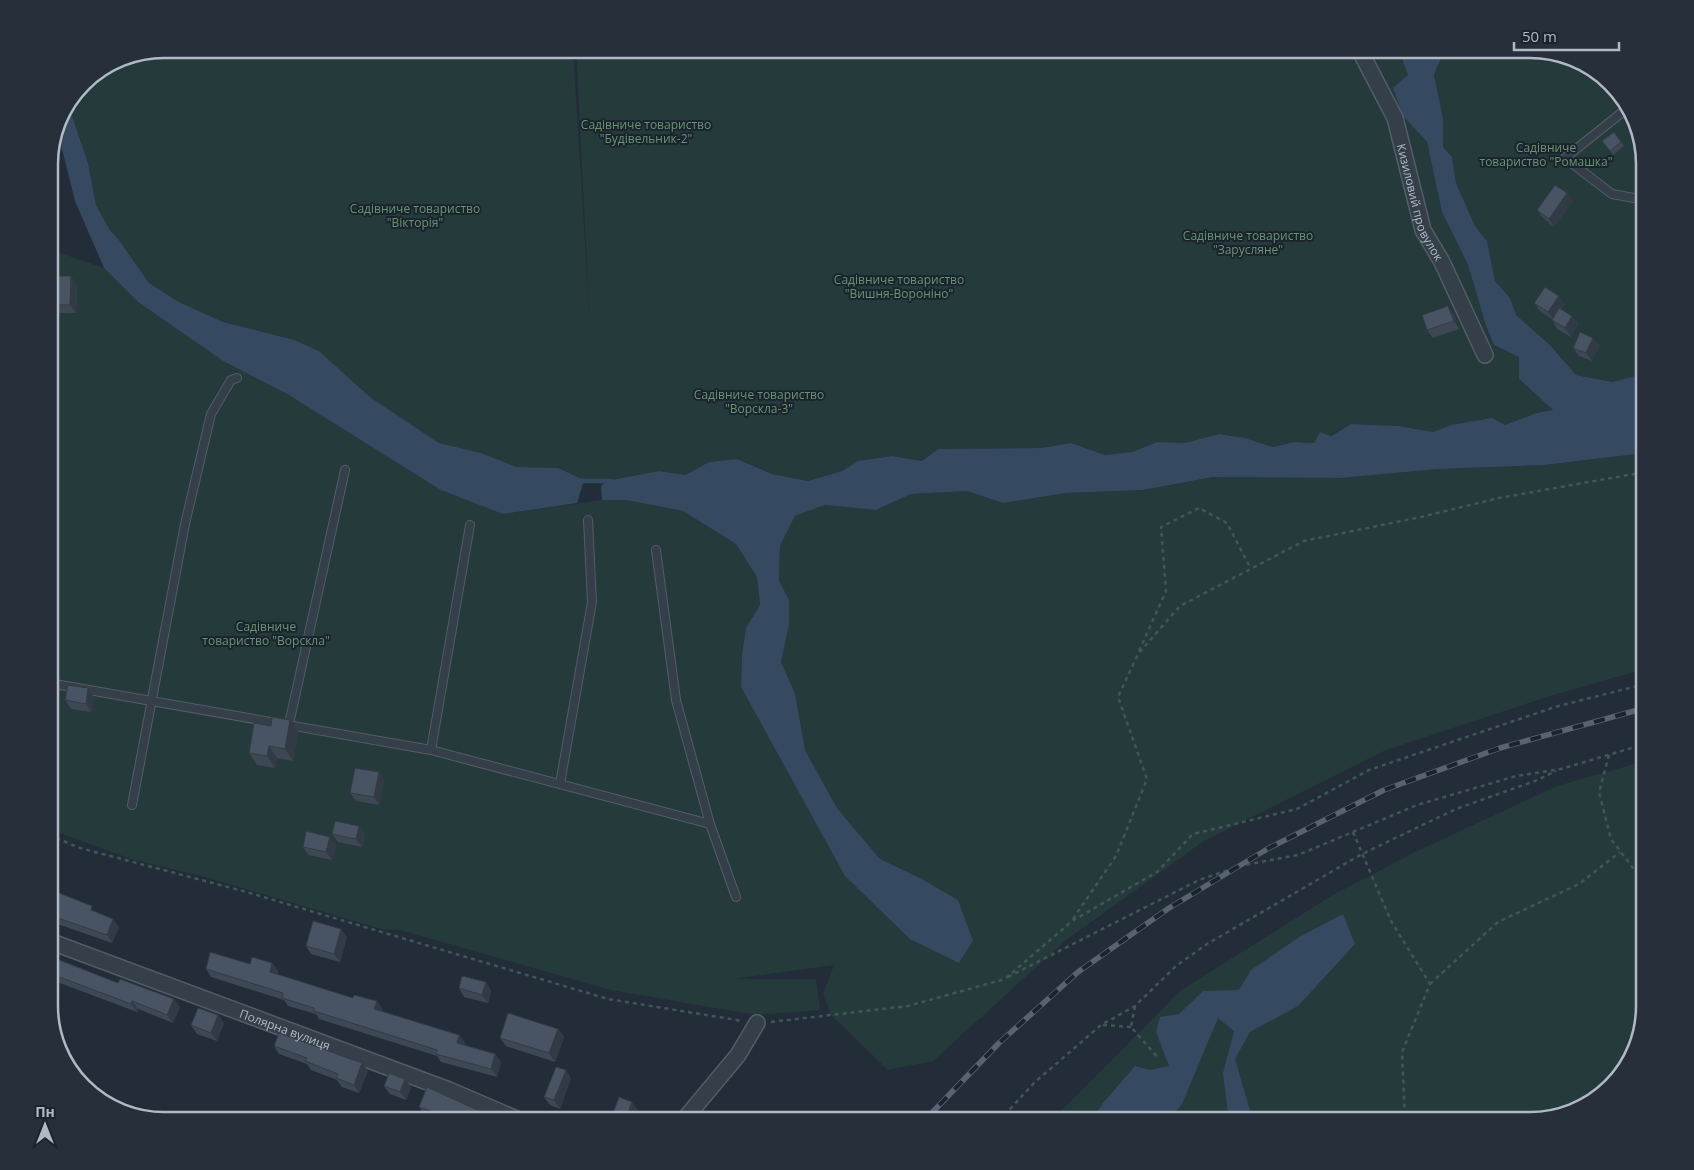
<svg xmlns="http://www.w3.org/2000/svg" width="1694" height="1170" viewBox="0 0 1694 1170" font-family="'Open Sans',sans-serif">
	<rect width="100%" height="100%" fill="#222d39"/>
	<!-- green -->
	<g fill="#253a3b">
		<path d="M163 49H573L590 324 576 49H1398L1408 75 1403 116 1427 142 1442 212 1468 265 1486 326 1494 345 1519 357V379L1553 410 1536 413 1505 425H1451L1433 432 1399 426 1351 424 1314 443 1294 442 1273 447 1245 438 1219 434 1185 443 1157 442 1132 452 1105 455 1071 443 1041 448 938 449 922 461 892 456 858 461 842 471 808 481 772 474 737 459 709 462 685 475 659 471 606 481 584 480 558 468 517 467 481 453 439 443 370 397 319 351 223 322 179 302 149 283 119 240 110 230 96 205 88 163 68 104 82 82 120 57Z"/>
		<path d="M1441 49H1531L1595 68 1630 106 1645 163V373L1613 382 1576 375 1550 345 1516 315 1510 298 1495 281 1487 241 1475 226 1456 183 1452 157 1443 147V118L1434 75 1441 58Z"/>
		<path d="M49 249 104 268 138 302 223 361 289 395 503 514 602 500H626L683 511 736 544 757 577 760 605 746 628 742 654 741 687 846 876 959 963 973 941 918 877 880 859 837 808 805 750 795 693 781 662 789 625V600L779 580 780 546 795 516 825 505 876 510 911 494 967 491 1003 503 1066 493 1143 490 1213 477 1341 478 1438 469 1544 465 1645 453V669L1550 696 1386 750 1204 841 1066 940 933 1061 888 1070 831 1015 823 994 834 965 734 979H816L820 1010 756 1015 611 990 396 929 385 930 205 877 131 859 49 829Z"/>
		<path d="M1645 761V1007L1626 1071 1582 1109 1531 1121H1051L1180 991 1331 896 1413 853 1557 786Z"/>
	</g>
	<!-- water -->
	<g fill="#354960">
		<path d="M1398 49H1441V58L1434 75 1443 118V147L1452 157 1456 183 1475 226 1487 241 1495 281 1510 298 1516 315 1550 345 1576 375 1613 382 1645 373V453L1544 465 1438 469 1341 478 1213 477 1143 490 1066 493 1003 503 967 491 911 494 876 510 825 505 795 516 780 546 779 580 789 600V625L781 662 795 693 805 750 837 808 880 859 918 877 958 900 973 941 959 963 910 939 845 876 741 687 742 654 746 628 760 605 757 577 736 544 683 511 626 500H602L601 486 606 481 659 471 685 475 709 462 737 459 772 474 808 481 842 471 858 461 892 456 922 461 938 449 1041 448 1071 443 1105 455 1132 452 1157 442 1185 443 1219 434 1245 438 1273 447 1294 442 1314 443 1320 432 1331 436 1351 424 1399 426 1433 432 1451 425 1492 418 1505 425 1536 413 1553 410 1519 379V357L1494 345 1486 326 1468 265 1442 212 1427 142 1403 116 1393 88 1408 75Z"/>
		<path d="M68 104 88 163 96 205 110 230 119 240 149 283 179 302 223 322 294 340 319 351 370 397 439 443 481 453 517 467 558 468 584 480 577 503 503 514 441 490 289 395 223 361 138 302 104 268 75 201 56 125Z"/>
		<path d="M1343 914 1355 944 1298 1006 1250 1032 1235 1059 1253 1121H1229L1223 1073 1234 1031 1218 1018 1182 1104 1167 1121H1091L1103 1103 1135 1066 1150 1070 1169 1066 1156 1032 1160 1017 1179 1014 1203 991 1239 990 1251 970 1301 936Z"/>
	</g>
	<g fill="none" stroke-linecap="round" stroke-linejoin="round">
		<!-- stream -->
		<path stroke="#354960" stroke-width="4.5" d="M579 481H611"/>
		<!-- service casing -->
		<g stroke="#535c67" stroke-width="10">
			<g id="service">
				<path d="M1630 106 1565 158 1612 194 1645 200"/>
				<path d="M656 550 676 700 710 824"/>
				<path d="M49 683 431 750 710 824 736 897"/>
				<path d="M289 724 345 470"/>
				<path d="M431 750 470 525"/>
				<path d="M560 784 592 602 588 520"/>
				<path d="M132 805 185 524 211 414 231 380 237 378"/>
			</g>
		</g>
		<!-- minor casing -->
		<g stroke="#535c67" stroke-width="18">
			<g id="minor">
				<path id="s1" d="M1359 49 1395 118 1423 230 1442 262 1485 355"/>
				<path id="s2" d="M49 941 449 1090 521 1121"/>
				<path d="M683 1121 738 1055 757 1023"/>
			</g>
		</g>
		<!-- path -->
		<g stroke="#415657" stroke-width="2.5" stroke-dasharray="4 4" stroke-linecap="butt">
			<path d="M1139 651 1166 591 1161 527 1199 508 1227 523 1251 569"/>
			<path d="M1609 755 1599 792 1611 839 1645 884"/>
			<path d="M1353 832 1391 921 1430 984 1402 1052 1405 1121"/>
			<path d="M49 835 80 848 243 891 608 999 743 1021"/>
			<path d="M1073 919 1116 856 1147 779 1118 697 1138 654 1180 606 1304 541 1421 517 1499 498 1645 472"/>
			<path d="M1008 977 1199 880 1240 866 1298 855 1417 805 1516 776 1561 769 1645 744"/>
			<path d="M1430 984 1498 922 1579 884 1620 852"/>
			<path d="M1135 1006 1131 1027 1159 1059"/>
			<path d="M771 1022 908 1006 1005 979 1072 921 1157 872 1193 834 1297 809 1369 770 1555 707 1645 684"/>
			<path d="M1103 1025 1131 1027"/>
			<path d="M999 1121 1034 1083 1101 1025 1135 1006 1176 966 1207 944 1362 854 1456 809 1535 781 1556 771"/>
		</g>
		<!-- service -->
		<use href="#service" stroke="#353f49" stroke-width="8"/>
		<!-- minor -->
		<use href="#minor" stroke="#353f49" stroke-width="15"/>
		<!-- rail casing -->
		<g stroke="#576370" stroke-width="5.5">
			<path id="rail" d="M924 1121 999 1043 1078 972 1169 908 1269 848 1384 790 1500 748 1645 708"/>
		</g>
		<!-- rail -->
		<use href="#rail" stroke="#1b242e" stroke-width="4" stroke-dasharray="11" stroke-linecap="butt"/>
	</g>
	<!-- wall -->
	<g fill="#3e4855">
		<path d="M1614 132 1624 146 1613 155 1602 141Z"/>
		<path d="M1567 193 1573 201 1554 227 1543 218 1537 210Z"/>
		<path d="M1645 202V224L1643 223 1637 214Z"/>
		<path d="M77 284 76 313H57L51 305Z"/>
		<path d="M1559 296 1565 304 1561 309 1572 316 1578 324 1571 337 1557 329 1552 320V319L1540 311 1534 303Z"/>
		<path d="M1454 314 1459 329 1433 338 1427 330Z"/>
		<path d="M1593 338 1599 346 1592 361 1579 356 1573 348Z"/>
		<path d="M94 697 91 712 71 709 65 700Z"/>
		<path d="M290 720 298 732 293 761 277 758 275 768 257 765 249 753 271 726Z"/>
		<path d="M379 772 384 780 379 805 356 801 350 793Z"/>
		<path d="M359 826 365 834 362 847 338 842 332 834Z"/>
		<path d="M336 845 332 860 308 855 303 847Z"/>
		<path d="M49 889 96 912 119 927 112 943 49 921Z"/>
		<path d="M347 937 340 962 311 954 306 946Z"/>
		<path d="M49 956 180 1007 173 1023 138 1009 137 1012 49 979Z"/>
		<path d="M272 963 278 971 277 974 353 998 377 1001 382 1009V1011L459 1035 465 1043V1045L495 1054 501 1062 497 1077 441 1062 437 1056 319 1019 316 1014 288 1006 284 1000 211 977 206 969 250 964Z"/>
		<path d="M486 982 491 991 488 1003 464 997 459 988Z"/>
		<path d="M218 1015 224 1023 217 1041 197 1034 191 1025Z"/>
		<path d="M558 1029 564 1037 555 1062 506 1046 500 1038Z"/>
		<path d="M274 1046 368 1071 359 1093 342 1087 337 1080 311 1070 307 1064 279 1054Z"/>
		<path d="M571 1078 560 1109 550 1105 544 1097Z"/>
		<path d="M384 1086 411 1087 406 1100 390 1094Z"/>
		<path d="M419 1107 499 1121H442L425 1115Z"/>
		<path d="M638 1110 634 1121H616L612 1116Z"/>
	</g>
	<!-- shaded-wall -->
	<g fill="#323b45">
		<path d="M1567 193 1573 201 1554 227 1549 219Z"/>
		<path d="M71 276 77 284 76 313 70 305Z"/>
		<path d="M1559 296 1565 304 1554 320 1548 312Z"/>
		<path d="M1448 306 1454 314 1459 329 1454 321Z"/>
		<path d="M1572 316 1578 324 1571 337 1565 328Z"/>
		<path d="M1593 338 1599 346 1592 361 1586 353Z"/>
		<path d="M88 688 94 697 91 712 86 704Z"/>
		<path d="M290 720 298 732 293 761 285 749Z"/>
		<path d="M269 746 277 758 275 768 267 756Z"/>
		<path d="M379 772 384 780 379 805 374 797Z"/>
		<path d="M359 826 365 834 362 847 356 839Z"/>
		<path d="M330 837 336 845 332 860 326 852Z"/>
		<path d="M113 919 119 927 112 943 107 935Z"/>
		<path d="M341 929 347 937 340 962 334 954Z"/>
		<path d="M272 963 278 971 276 980 270 972Z"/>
		<path d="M486 982 491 991 488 1003 482 995Z"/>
		<path d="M174 999 180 1007 173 1023 167 1015Z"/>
		<path d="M132 1001 138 1009 137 1012 131 1004Z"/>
		<path d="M377 1001 382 1009 380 1017 374 1009Z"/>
		<path d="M218 1015 224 1023 217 1041 211 1033Z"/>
		<path d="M558 1029 564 1037 555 1062 549 1053Z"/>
		<path d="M459 1035 465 1043 463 1051 457 1043Z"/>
		<path d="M495 1054 501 1062 497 1077 491 1069Z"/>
		<path d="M362 1063 368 1071 359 1093 354 1085Z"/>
		<path d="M566 1070 571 1078 560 1109 554 1100Z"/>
		<path d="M405 1079 411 1087 406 1100 400 1092Z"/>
		<path d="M632 1102 638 1110 634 1121H625Z"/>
	</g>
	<!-- building -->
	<g fill="#485463" stroke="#323b45">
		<path d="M1614 132 1621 142 1610 151 1602 141Z"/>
		<path d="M1555 185 1567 193 1549 219 1537 210Z"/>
		<path d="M1645 202V220L1637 214Z"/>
		<path d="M52 276H71L70 305H51Z"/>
		<path d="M1545 287 1559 296 1548 312 1534 303Z"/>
		<path d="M1448 306 1454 321 1427 330 1422 315Z"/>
		<path d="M1559 308 1572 316 1565 328 1552 320Z"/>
		<path d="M1580 332 1593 338 1586 353 1573 348Z"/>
		<path d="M68 685 88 688 86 704 65 700Z"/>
		<path d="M272 717 290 720 285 749 269 746 267 756 249 753 254 723 271 726Z"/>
		<path d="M355 768 379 772 374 797 350 793Z"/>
		<path d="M335 821 359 826 356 839 332 834Z"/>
		<path d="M306 831 330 837 326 852 303 847Z"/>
		<path d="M49 889 92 906 91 910 113 919 107 935 49 915Z"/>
		<path d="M313 921 341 929 334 954 306 946Z"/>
		<path d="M210 952 250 964 252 957 272 963 270 972 353 998 354 995 377 1001 374 1009 459 1035 457 1043 495 1054 491 1069 436 1054 437 1050 314 1011V1008L282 998 283 993 206 969Z"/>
		<path d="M49 956 118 983 120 979 174 999 167 1015 132 1001 131 1004 49 973Z"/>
		<path d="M462 976 486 982 482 995 459 988Z"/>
		<path d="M198 1008 218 1015 211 1033 191 1025Z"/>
		<path d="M508 1013 558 1029 549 1053 500 1038Z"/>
		<path d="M279 1033 362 1063 354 1085 336 1078 338 1074 305 1061 307 1058 274 1046Z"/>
		<path d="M556 1067 566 1070 554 1100 544 1097Z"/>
		<path d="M389 1073 405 1079 400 1092 384 1086Z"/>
		<path d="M427 1087 497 1119 496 1121H443L445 1116 419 1107Z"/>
		<path d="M619 1097 632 1102 625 1121 612 1116Z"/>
		<path d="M581 1112 593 1118 591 1121H576Z"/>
	</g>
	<g text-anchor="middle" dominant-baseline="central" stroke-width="4" stroke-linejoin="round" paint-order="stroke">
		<!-- park labels -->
		<g font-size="12" fill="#689670" stroke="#1b242e">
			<text x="646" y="124">Садівниче товариство<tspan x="646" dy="14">"Будівельник-2"</tspan></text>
			<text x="1546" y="147">Садівниче<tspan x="1546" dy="14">товариство "Ромашка"</tspan></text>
			<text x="415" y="208">Садівниче товариство<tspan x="415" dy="14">"Вікторія"</tspan></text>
			<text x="1248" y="235">Садівниче товариство<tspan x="1248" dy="14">"Зарусляне"</tspan></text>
			<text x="899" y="279">Садівниче товариство<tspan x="899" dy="14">"Вишня-Вороніно"</tspan></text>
			<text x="759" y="394">Садівниче товариство<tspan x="759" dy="14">"Ворскла-3"</tspan></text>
			<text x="266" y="626">Садівниче<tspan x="266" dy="14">товариство "Ворскла"</tspan></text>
		</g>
		<!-- street labels -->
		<g font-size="12" fill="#b0b9c6" stroke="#1b242e">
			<text stroke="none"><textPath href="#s1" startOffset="166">Кизиловий провулок</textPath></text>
			<text stroke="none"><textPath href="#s2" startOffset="252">Полярна вулиця</textPath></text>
		</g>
	</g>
	<!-- crop -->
	<path d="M0 0H1694V1170H0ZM164 58H1530A106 106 0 0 1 1636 164V1006A106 106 0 0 1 1530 1112H164A106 106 0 0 1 58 1006V164A106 106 0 0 1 164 58Z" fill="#27303a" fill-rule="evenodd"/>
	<path fill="none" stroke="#b0b9c6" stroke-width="2.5" d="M164 58H1530A106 106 0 0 1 1636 164V1006A106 106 0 0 1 1530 1112H164A106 106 0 0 1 58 1006V164A106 106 0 0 1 164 58Z"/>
	<!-- north arrow -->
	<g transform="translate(45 1125)" stroke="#1b242e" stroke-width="4" paint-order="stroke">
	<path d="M0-4L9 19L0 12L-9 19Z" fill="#b0b9c6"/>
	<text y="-8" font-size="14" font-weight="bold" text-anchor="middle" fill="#b0b9c6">Пн</text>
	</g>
	<!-- scale -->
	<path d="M1514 42v8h105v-8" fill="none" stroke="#b0b9c6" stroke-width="2.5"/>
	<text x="1522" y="42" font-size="15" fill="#b0b9c6" stroke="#1b242e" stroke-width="4" paint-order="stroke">50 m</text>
</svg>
